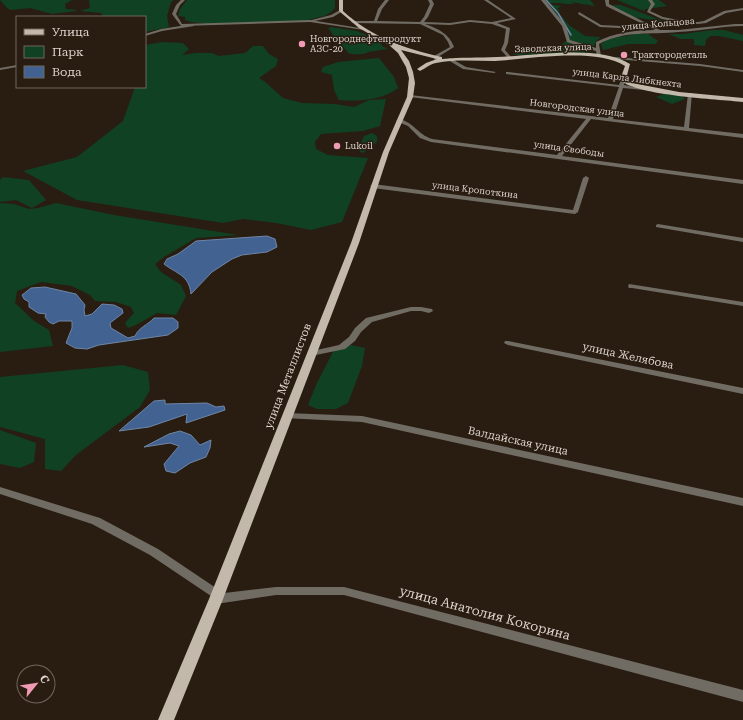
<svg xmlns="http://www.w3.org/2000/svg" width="743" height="720" viewBox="0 0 743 720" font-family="'Roboto Serif',serif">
	<rect width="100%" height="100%" fill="#291d11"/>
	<!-- green -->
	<g fill="#104122">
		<path d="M0 0H72L65 4 66 9 77 10 75 11 52 14 30 8 11 10 7 8Z"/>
		<path d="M89 0H174L171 2 167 16 169 27 145 32V17H103L101 13 80 11 90 8Z"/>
		<path d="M187 0H335V8L330 13 324 16 304 21 207 24 191 22 185 20V17L178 16 180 9Z"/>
		<path d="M545 0H590L595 6 571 2 575 4H559L566 3H547Z"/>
		<path d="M617 0H659L667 6 646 9 644 11Z"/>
		<path d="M547 4 561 6 557 9 560 10 558 12 569 25 585 36 601 37 596 41 594 46 569 40C565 25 558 15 547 4Z"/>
		<path d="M611 5H621L666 22 633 17Z"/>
		<path d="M331 27 357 31 380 41 382 46 388 49 368 52C365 55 353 55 348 53 346 48 342 48 339 45 335 41 333 33 328 28Z"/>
		<path d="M712 30H724L743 35V41L719 36H710L706 40 705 46 694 45V39H680L669 34H683Z"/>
		<path d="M636 34H648L658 41 655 44H628L603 50 601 44 608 39Z"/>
		<path d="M566 41 591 49 588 53 513 55 514 54 560 46Z"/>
		<path d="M162 42 183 43 189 49 182 55 196 53H212L219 56 245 53 253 46H263L269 54 278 59 276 66 259 78 264 81 283 98 302 103 335 104 354 107 369 100 386 99 380 126 363 131 321 134 315 142 316 149 328 155 368 158 342 222 311 230 276 223 243 219 223 223 77 200 23 171 77 157 123 121 135 87H145V45Z"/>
		<path d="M379 58 394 77 398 88C383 100 358 102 339 100L334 90 332 75 321 72 323 67 338 62Z"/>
		<path d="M664 94 682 96 685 99 672 104 656 97Z"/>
		<path d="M372 133 377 136V142L363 153 360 152 359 147 364 136Z"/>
		<path d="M3 177 29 180 46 200 32 208 16 200 0 202V180Z"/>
		<path d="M1 203 14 204 29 209 38 208 56 203 114 215 238 235 196 238 164 257 155 264 161 272 181 285 186 296 176 315 157 313 136 325 128 328 125 323 134 313 131 307 116 302 95 301 90 295 72 286 41 282 17 291 15 303 34 321 49 330 53 346 0 352V204Z"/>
		<path d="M351 345 365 348 362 366 348 403 336 409H317L308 405 317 383 334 350Z"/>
		<path d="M123 365 148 372 150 390 140 407 76 455 61 471 45 469V439L0 427V377Z"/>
		<path d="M0 430 36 443 34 462 20 468 0 464Z"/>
	</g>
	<!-- water -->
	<g fill="#426392" stroke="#7085a4">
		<path d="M267 236 275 239 277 247 267 252 242 255 232 259 212 272 191 294C189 275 177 274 164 264L167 259 178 254 196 241Z"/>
		<path d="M45 287 76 294 85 305 84 310 85 316 92 314 102 304 114 305 122 309 123 313 110 323 111 328 128 338 135 336C139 327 148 325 154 318H173L178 322V328L168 335 99 345 87 349 75 348 66 343 72 328V321H59L53 324 49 322 45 317 46 314 38 313 29 307V302L24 299 22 295 31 288Z"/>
		<path d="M165 400V404L207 403 216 407 224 406 225 410 186 423 187 414 149 427 119 431 154 401Z"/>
		<path d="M180 431 191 435 200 445 211 440 210 448 206 457 190 463 175 473 166 471 164 464 179 446 170 443 144 447 169 434Z"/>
	</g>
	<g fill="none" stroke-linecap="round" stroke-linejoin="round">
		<!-- stream -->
		<path stroke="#7085a4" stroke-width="1.5" d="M546 0 558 13 571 35"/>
		<!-- minor -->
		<g fill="#706c64" fill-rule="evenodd">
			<path d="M385 0H389L382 9 377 21 420 22 424 17 430 4 428 0H432L434 4 428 17 424 22 450 23 470 20 492 22 511 18 484 0H488L516 19 497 23 510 28 508 43 505 50 512 58 509 59 501 50 504 43 506 29 492 24 470 22 450 25 425 24C438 29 449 33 454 47L438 57 441 61 439 62 434 59V56L450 47 448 42 443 35 420 24 353 23 351 22 353 21H374L378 9Z"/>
			<path d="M541 0H545L566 26 570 40 596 48V42C614 33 634 30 655 30L606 6 605 0H609V4L660 30H678L735 24H743V26C721 26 700 31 678 32 650 35 626 30 599 44L601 56 599 57 597 56 596 51 567 42 562 26Z"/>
			<path d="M648 0H652L655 4 650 11 663 17 689 22H698L704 21 724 11 743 8V10L726 13 706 23 698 24H689L662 19 647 12 651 4Z"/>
			<path d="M340 10 343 11 333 17 310 22 308 21 331 15Z"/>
			<path d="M579 12 601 25 641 27 643 28 641 29 600 27 578 14Z"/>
			<path d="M193 24 194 26 162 31 145 36V34L161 29Z"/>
			<path d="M615 57 700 64 743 70V72L700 66 614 59V57Z"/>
			<path d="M450 58 466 67 496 72 494 73 463 69 448 60V59Z"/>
			<path d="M17 65V67L0 70V68Z"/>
			<path d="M508 72 619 85 621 80H625L624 85 646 89 644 90 623 88 613 119 684 127 688 94 692 93 689 128 743 134V138L591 119 562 156 743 180V184L431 142 420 138 408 126 396 121 399 119C415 123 417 134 432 139L557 155 586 119 410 97 408 96 410 95 608 118 619 87 506 74V72Z"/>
			<path d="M586 176 589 178 578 212 575 214 373 188 370 186 373 184 573 210 583 178Z"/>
			<path d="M658 224 743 238V242L656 227V225Z"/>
			<path d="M629 284 743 302V306L632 288H629L628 286Z"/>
			<path d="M411 307H421L432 309 433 311 429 313 421 311H411L372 322 361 332 355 341 345 349 311 356 307 354 308 352 339 345 349 337 355 328 366 318Z"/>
			<path d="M505 341H508L743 388V394L508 345 504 343Z"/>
			<path d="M287 413 362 416 743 498V506L362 422 284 418 283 416 284 414Z"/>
			<path d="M0 487 100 518 158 549 222 592 223 595 222 598 218 599 214 598 150 555 92 524 0 494Z"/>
		</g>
		<!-- tertiary -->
		<g fill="#706c64" fill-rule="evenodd">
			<path d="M181 0H185L180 5 176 14 182 24 310 20 366 29 364 30 310 22 181 26 172 14 176 5Z"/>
			<path d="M276 587H344L743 690V702L344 595H276L216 604 212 602 211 599 212 596 216 594Z"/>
		</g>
		<!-- primary -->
		<path fill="#c2b9aa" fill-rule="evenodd" d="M339 0H343V11C371 37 405 49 442 57V59C461 57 479 58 497 57 533 56 599 44 630 64L626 79 632 83 679 92 743 98V102C717 99 638 96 620 80L625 66C597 47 528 59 495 61 475 61 455 59 436 63 430 64 426 68 420 71L417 69 426 63 437 59 401 50 409 61 413 72 415 83 413 97 389 152 359 243 223 599 174 720H158L209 599 351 243 383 152 407 97 409 78 406 67 398 53 389 45 359 28 339 11Z"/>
	</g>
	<!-- markers -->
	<g fill="#f19ab3" stroke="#291d11" stroke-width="1.5">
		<circle cx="302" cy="44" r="4"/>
		<circle cx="624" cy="55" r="4"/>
		<circle cx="337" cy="146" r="4"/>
	</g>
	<g text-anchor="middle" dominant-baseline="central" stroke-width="3" stroke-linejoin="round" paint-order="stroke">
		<!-- far-street labels -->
		<g font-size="9" fill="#ddd4cd" stroke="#291d11">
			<text transform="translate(658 24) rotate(-5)">улица Кольцова</text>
			<text transform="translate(553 48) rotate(-2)">Заводская улица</text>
			<text transform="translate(627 78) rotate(7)">улица Карла Либкнехта</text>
			<text transform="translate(577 108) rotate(7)">Новгородская улица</text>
			<text transform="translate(569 149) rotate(8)">улица Свободы</text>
			<text transform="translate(475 190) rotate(7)">улица Кропоткина</text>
		</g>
		<!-- far-poi labels -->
		<g font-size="9" fill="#ddd4cd" stroke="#291d11" text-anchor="start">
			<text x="310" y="39">Новгороднефтепродукт<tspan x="310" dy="10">АЗС-20</tspan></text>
			<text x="632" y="55">Трактородеталь</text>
			<text x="345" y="146">Lukoil</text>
		</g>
		<!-- street labels -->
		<g font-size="11" fill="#ddd4cd" stroke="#291d11">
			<text transform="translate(628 356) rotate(12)">улица Желябова</text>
			<text transform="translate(288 376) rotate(-69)">улица Металлистов</text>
			<text transform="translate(518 441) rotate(12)">Валдайская улица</text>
		</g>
		<!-- near-street labels -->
		<g font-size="13" fill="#ddd4cd" stroke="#291d11">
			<text transform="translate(485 613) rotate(15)">улица Анатолия Кокорина</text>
		</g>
	</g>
	<!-- legend -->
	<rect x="16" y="16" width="130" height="72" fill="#291d11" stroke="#71665c"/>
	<rect x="24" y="29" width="20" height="6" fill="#c2b9aa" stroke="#71665c"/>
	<text x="52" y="36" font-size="12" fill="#ddd4cd">Улица</text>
	<rect x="24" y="46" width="20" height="12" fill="#104122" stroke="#71665c"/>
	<text x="52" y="56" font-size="12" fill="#ddd4cd">Парк</text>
	<rect x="24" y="66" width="20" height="12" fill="#426392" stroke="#71665c"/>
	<text x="52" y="76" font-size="12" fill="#ddd4cd">Вода</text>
	<!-- north arrow -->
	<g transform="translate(36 684) rotate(60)"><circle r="19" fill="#291d11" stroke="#71665c"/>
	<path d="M0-3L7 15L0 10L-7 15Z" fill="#f19ab3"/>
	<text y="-6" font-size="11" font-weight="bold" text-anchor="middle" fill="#ddd4cd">С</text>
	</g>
</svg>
